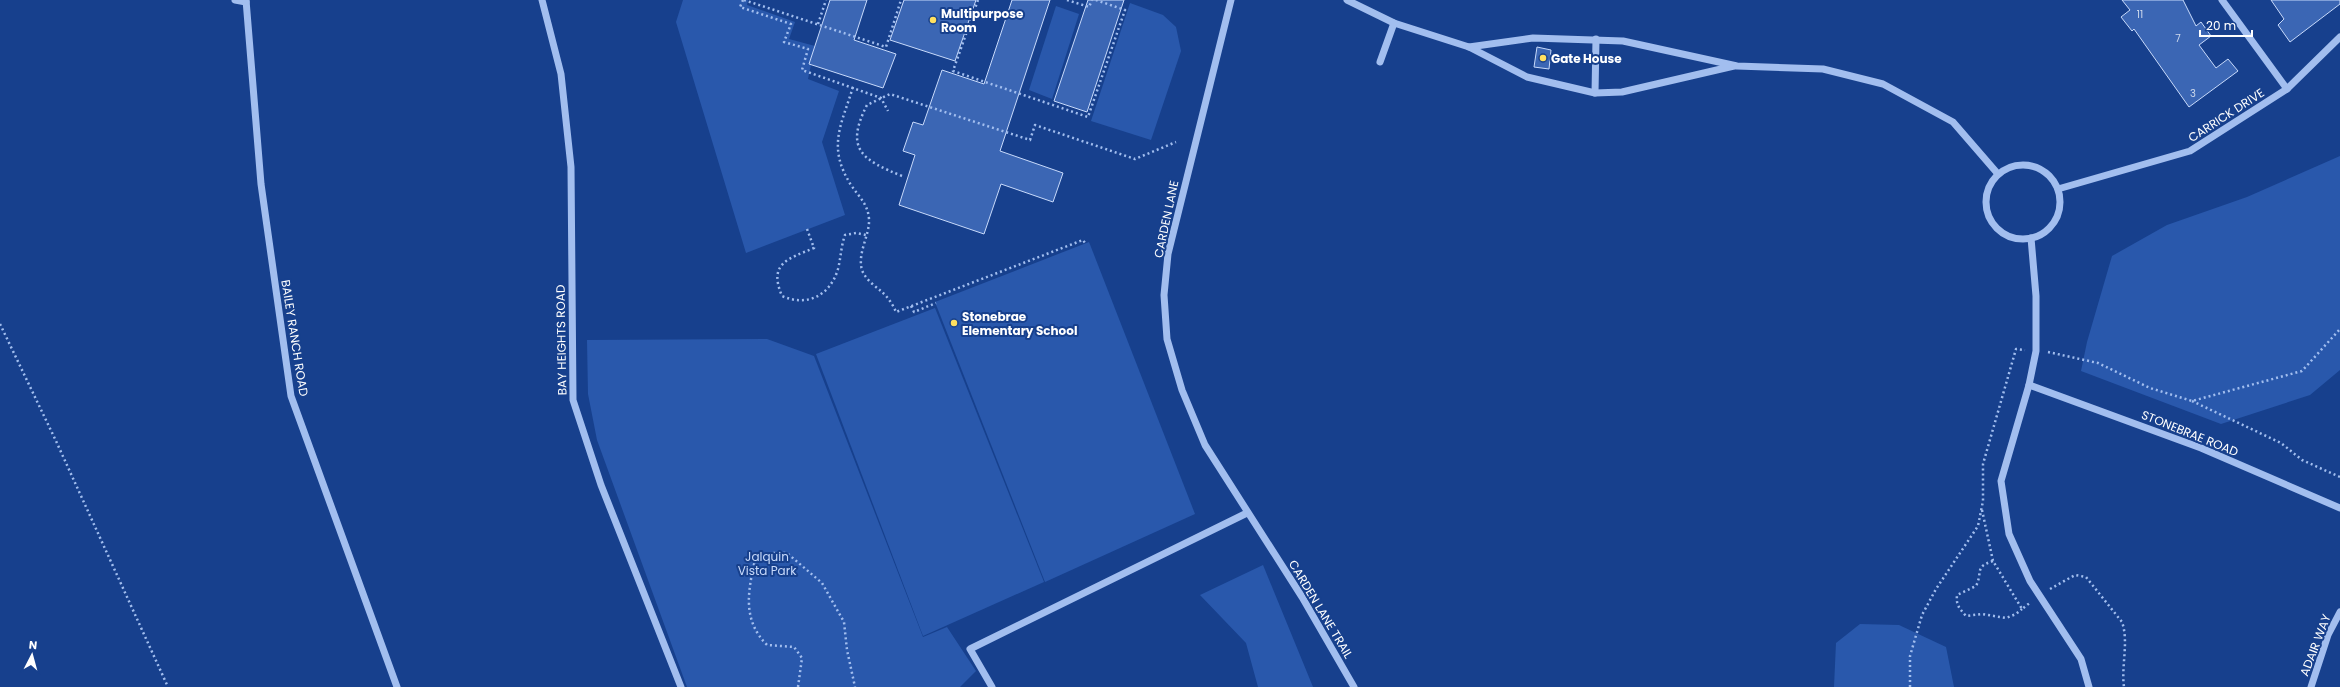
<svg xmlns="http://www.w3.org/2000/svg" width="2340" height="687" viewBox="0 0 2340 687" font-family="Poppins,sans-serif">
	<rect width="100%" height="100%" fill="#17408d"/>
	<!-- green -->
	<g fill="#2958ac">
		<path d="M683 0H748L747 5 795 22 789 39 815 46 808 79 839 91 822 142 845 215 746 253 676 22Z"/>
		<path d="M1130 3 1163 15 1176 27 1181 51 1151 140 1091 121Z"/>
		<path d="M1056 6 1079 14 1052 99 1029 90Z"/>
		<path d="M2340 156V370L2310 395 2221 424 2081 371 2087 342 2112 256 2167 225 2247 197Z"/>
		<path d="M1089 242 1195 514 1045 582 935 302Z"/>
		<path d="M935 308 1044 582 923 636 816 354Z"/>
		<path d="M767 339 814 356 923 637 947 627 976 671 960 687H687L597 440 588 394 587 340Z"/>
		<path d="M1263 565 1313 687H1258L1246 643 1200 595Z"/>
		<path d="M1860 624 1899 625 1946 647 1954 687H1834L1836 643Z"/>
	</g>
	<!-- building -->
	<g fill="#3b66b4" stroke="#c8dafb">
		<path d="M830 0H867L854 40 896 54 883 88 809 64Z"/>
		<path d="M904 0H976L955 61 890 40Z"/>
		<path d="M1012 0H1050L1000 151 1063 173 1053 202 1001 184 984 234 899 205 915 155 903 151 913 122 923 125 942 70 984 84Z"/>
		<path d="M1088 0H1124L1087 112 1054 101Z"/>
		<path d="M2122 0H2183L2196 26 2201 22 2211 36 2199 45 2216 68 2228 59 2238 71 2189 107 2134 29 2132 31 2121 17 2130 10Z"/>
		<path d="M2271 0H2340V4L2290 42 2278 25 2284 19Z"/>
		<path d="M1537 47 1551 50 1549 69 1534 67Z"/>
	</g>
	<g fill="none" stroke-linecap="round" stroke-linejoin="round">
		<!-- path -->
		<g stroke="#a2beef" stroke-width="2.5" stroke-dasharray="2 3" stroke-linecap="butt">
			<path d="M743 0 740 7 791 24 784 42 808 49 802 70 881 98 888 111"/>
			<path d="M744 0 886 47 901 0"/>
			<path d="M978 0 953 71 1088 117 1125 10 1096 0"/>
			<path d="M1067 0 1089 7 1092 0"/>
			<path d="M818 24 826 0"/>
			<path d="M853 87C841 126 827 147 851 185 859 197 868 204 869 219 870 235 857 253 862 270 865 279 875 286 882 292 888 297 893 305 896 312L1083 240 1085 243"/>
			<path d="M902 176C863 160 844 150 867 105L890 94 1030 140 1035 125 1135 159 1176 142"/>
			<path d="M807 229 814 248C788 259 768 263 782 296 807 307 830 296 838 269 841 257 841 246 845 235L856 233 866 235"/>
			<path d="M911 306 914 312 936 303"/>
			<path d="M0 324 56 441 168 687"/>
			<path d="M2048 352 2098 363 2150 388 2192 401 2302 371 2340 329"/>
			<path d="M2192 401 2281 443 2302 460 2340 477"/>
			<path d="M1982 510 1993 561 2022 609 2031 602"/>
			<path d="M1993 561C1974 567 1983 572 1976 586L1957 595C1956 605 1959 608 1966 616L1982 614 2006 618 2016 614 2022 609"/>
			<path d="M2050 589 2075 575 2086 577 2122 622C2129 642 2121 666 2124 687"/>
			<path d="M798 687 802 658 794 647 767 645C742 620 748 591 755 560L772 553H787L822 583 844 622 847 650 855 687"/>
			<path d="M1910 687V656L1922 615 1936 589 1978 526 1983 501V464L2016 349 2025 350"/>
		</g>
		<!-- minor -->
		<g stroke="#a2beef" stroke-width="7">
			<path d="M235 0 246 2"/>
			<path d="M246 0 261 184 291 396 397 687"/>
			<path d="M542 0 561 74 571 167 573 400 601 485 681 687"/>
			<path d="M1231 0 1168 254 1164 295 1167 339 1182 390 1205 445 1302 597 1354 687"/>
			<path d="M1347 0 1394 23 1469 47 1527 77 1595 93 1622 92 1734 66"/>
			<path d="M2222 0 2287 89"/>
			<path d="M1469 47 1533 38 1623 41 1737 66 1823 69 1883 84 1953 122 1998 174"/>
			<path d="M1380 62 1394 23"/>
			<path d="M1595 93 1596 39"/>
			<circle cx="2023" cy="202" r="37"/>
			<path d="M2058 189 2190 151 2287 89 2340 37"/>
			<path d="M2031 238 2036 296V351L2029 385 2001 481 2009 534 2030 581 2081 659 2089 687"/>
			<path d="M2029 385 2201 448 2340 508"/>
			<path d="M992 687 970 649 1247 513"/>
			<path d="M2311 687 2328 635 2340 612"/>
		</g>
	</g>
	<!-- markers -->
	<g fill="#ffe060" stroke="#17408d" stroke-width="1.5">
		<circle cx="933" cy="20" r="4"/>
		<circle cx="1543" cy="58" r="4"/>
		<circle cx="954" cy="323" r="4"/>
	</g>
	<g text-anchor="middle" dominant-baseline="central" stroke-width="4" stroke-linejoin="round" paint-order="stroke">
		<!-- number labels -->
		<g font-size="10" fill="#ced9ec">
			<text x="2140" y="14">11</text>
			<text x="2178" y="38">7</text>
			<text x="2193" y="93">3</text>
		</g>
		<!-- poi labels -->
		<g font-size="12" font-weight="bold" fill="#fff" stroke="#17408d" text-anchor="start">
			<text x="941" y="13">Multipurpose<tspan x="941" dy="14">Room</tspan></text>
			<text x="1551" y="58">Gate House</text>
			<text x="962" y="316">Stonebrae<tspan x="962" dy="14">Elementary School</tspan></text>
		</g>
		<!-- street labels -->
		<g font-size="12" fill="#fff" stroke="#17408d">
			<text transform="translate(2226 115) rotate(-33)">CARRICK DRIVE</text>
			<text transform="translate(1166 219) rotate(-78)">CARDEN LANE</text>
			<text transform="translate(295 338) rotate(81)">BAILEY RANCH ROAD</text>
			<text transform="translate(561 340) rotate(-91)">BAY HEIGHTS ROAD</text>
			<text transform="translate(2190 433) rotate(22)">STONEBRAE ROAD</text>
			<text transform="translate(1321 609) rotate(59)">CARDEN LANE TRAIL</text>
			<text transform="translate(2315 645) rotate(-69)">ADAIR WAY</text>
		</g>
		<!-- park labels -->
		<g font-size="12" fill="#c8dafb" stroke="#17408d">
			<text x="767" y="556">Jalquin<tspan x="767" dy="14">Vista Park</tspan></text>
		</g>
	</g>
	<!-- north arrow -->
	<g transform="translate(32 655) rotate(6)" stroke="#17408d" stroke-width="3" paint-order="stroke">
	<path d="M0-3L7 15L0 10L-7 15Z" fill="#ffffff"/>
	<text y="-6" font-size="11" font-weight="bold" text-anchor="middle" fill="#ffffff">N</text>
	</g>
	<!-- scale -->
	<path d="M2200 30v6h52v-6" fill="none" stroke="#ffffff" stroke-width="2"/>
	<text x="2206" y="30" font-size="12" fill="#ffffff" stroke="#17408d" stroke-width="3" paint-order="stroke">20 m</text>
</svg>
